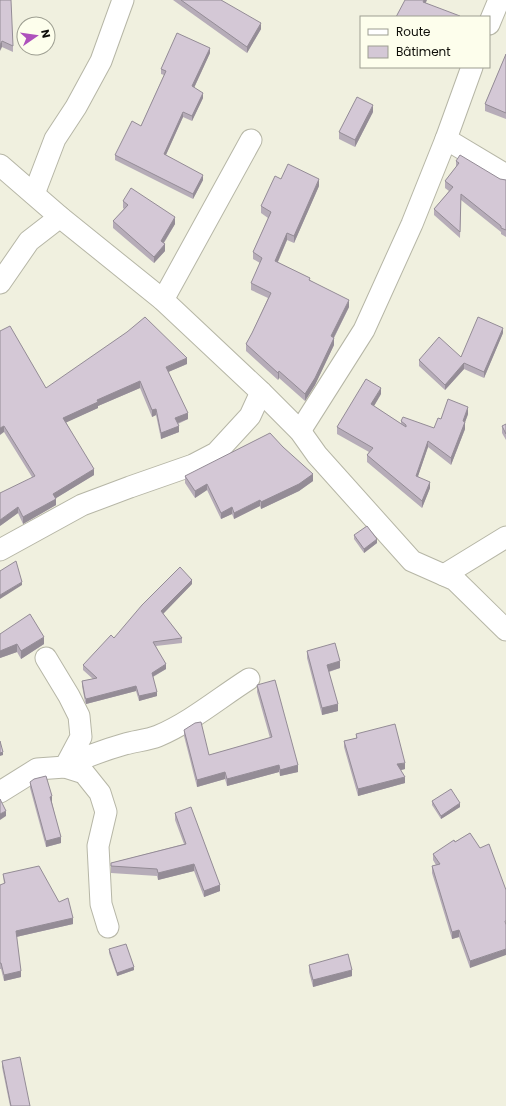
<svg xmlns="http://www.w3.org/2000/svg" width="506" height="1106" viewBox="0 0 506 1106" font-family="Poppins,sans-serif">
	<rect width="100%" height="100%" fill="#f0f0df"/>
	<g fill="none" stroke-linecap="round" stroke-linejoin="round">
		<!-- minor casing -->
		<g stroke="#b6b6a6" stroke-width="23">
			<g id="minor">
				<path d="M489 24 499 0"/>
				<path d="M446 139 506 175"/>
				<path d="M0 165 60 217 163 300 261 392 300 431 317 455 412 561 455 580 506 630"/>
				<path d="M34 194 55 139 76 107 101 61 123 0"/>
				<path d="M0 283 29 241 60 217"/>
				<path d="M163 300 251 140"/>
				<path d="M300 431 364 330 412 224 446 139 472 67"/>
				<path d="M0 550 82 505 130 487 193 465 216 453 250 416 261 392"/>
				<path d="M444 575 506 537"/>
				<path d="M46 658 69 696 79 716 81 737 65 767C84 757 104 750 125 744 136 741 148 740 158 736 191 722 219 698 249 679"/>
				<path d="M0 792 37 769 65 767 84 773 100 793 106 812 98 846 101 904 108 927"/>
			</g>
		</g>
		<!-- minor -->
		<use href="#minor" stroke="#fff" stroke-width="21"/>
	</g>
	<!-- wall -->
	<g fill="#b6acb8">
		<path d="M0 0 13 46V52L2 47Z"/>
		<path d="M173 0H221L261 29 247 53Z"/>
		<path d="M210 53 194 88 203 98 192 121 183 117 166 155 203 180 193 199 115 160V155L141 126 164 75 161 74V69Z"/>
		<path d="M506 54V119L485 111V104Z"/>
		<path d="M373 112 355 147 339 139V132Z"/>
		<path d="M456 161 500 179 506 180V237L501 234V232L461 200 460 238 434 215V209L449 191 445 188V181L456 167Z"/>
		<path d="M319 186 294 243 287 240 278 262 310 280 349 307 334 338V345L315 385 305 401 279 378 278 380 246 351V344L252 333 268 298 251 290V283L260 263 253 259V252L268 218 261 213V206Z"/>
		<path d="M123 201 175 224 164 243 165 251 154 263 113 228V221L124 209 123 208Z"/>
		<path d="M0 331 46 388 187 364 168 372 188 419 178 424 179 432 161 439 156 415 152 417 140 388 98 406V408L66 422 94 475 56 498V505L23 524 18 513 0 526 32 477 4 432Z"/>
		<path d="M503 333 484 378 464 369 445 390 419 366V360L461 357Z"/>
		<path d="M381 394 374 406 401 424V421L434 428 441 419 468 414 465 422V429L451 465 428 447 418 476 430 488 422 508 367 462V455L369 452 337 434V427Z"/>
		<path d="M506 424V440L502 433V426Z"/>
		<path d="M283 447 313 481 299 491 261 509 260 506 234 519 232 514 221 519 207 490 195 498 185 483V476Z"/>
		<path d="M354 535 377 543 364 553 354 539Z"/>
		<path d="M192 584 163 614 182 638V643L156 646 166 669 153 677 157 696 139 701 136 691 86 704 85 702 82 686V681L93 679 83 670V665L114 638Z"/>
		<path d="M0 634 44 644 21 659 17 652 0 658Z"/>
		<path d="M307 651 340 668 329 672 338 711 322 715 307 658Z"/>
		<path d="M257 685 298 772 280 776 279 772 227 786 225 779 197 787 184 736V730L209 755 270 738 257 692Z"/>
		<path d="M356 734 405 769 401 770 405 783 358 796 344 747V741L356 738Z"/>
		<path d="M30 782 52 802 61 843 46 847 30 788Z"/>
		<path d="M432 801 460 807 441 819 432 805Z"/>
		<path d="M175 813 220 891 204 897 194 871 158 880 157 876 111 873V863L184 844 175 820Z"/>
		<path d="M470 833V968L459 937 452 939 432 873V866L436 865 433 860V854L455 842Z"/>
		<path d="M3 874 59 902 73 924 16 937 21 977 4 981 1 969H0V885L4 884Z"/>
		<path d="M109 949 134 970 117 976 109 953Z"/>
		<path d="M309 965 352 976 313 987 309 972Z"/>
		<path d="M2 1061 30 1106H10L2 1067Z"/>
	</g>
	<!-- shaded-wall -->
	<g fill="#948c96">
		<path d="M424 0H427L423 9V2Z"/>
		<path d="M261 23V29L247 53V47Z"/>
		<path d="M2 41V47L0 51V45Z"/>
		<path d="M210 48V53L192 92V86Z"/>
		<path d="M203 93V98L192 121V116Z"/>
		<path d="M373 105V112L355 147V140Z"/>
		<path d="M183 112V117L164 159V154Z"/>
		<path d="M203 175V180L193 199V194Z"/>
		<path d="M319 179V186L294 243V236Z"/>
		<path d="M175 217V224L161 247V241Z"/>
		<path d="M287 233V240L275 268V261Z"/>
		<path d="M165 244V251L154 263V257Z"/>
		<path d="M349 300V307L331 343V336Z"/>
		<path d="M503 328V333L484 378V372Z"/>
		<path d="M334 338V345L315 385 305 401V394Z"/>
		<path d="M187 358V364L166 373V367Z"/>
		<path d="M464 363V369L445 390V385Z"/>
		<path d="M279 371V378L278 380V373Z"/>
		<path d="M140 381V388L98 406V408L63 424V418L97 400Z"/>
		<path d="M381 388V394L371 411V404Z"/>
		<path d="M468 407V414L463 428V421Z"/>
		<path d="M156 409V415L152 417V410Z"/>
		<path d="M188 413V419L175 424V418Z"/>
		<path d="M465 422V429L451 465V458Z"/>
		<path d="M4 426V432L0 435V428Z"/>
		<path d="M179 426V432L161 439V433Z"/>
		<path d="M428 441V447L416 482V476Z"/>
		<path d="M94 469V475L53 500V494Z"/>
		<path d="M313 474V481L299 491 261 509V502Z"/>
		<path d="M430 482V488L422 508V501Z"/>
		<path d="M207 484V490L195 498V491Z"/>
		<path d="M56 499V505L23 524V517Z"/>
		<path d="M260 500V506L234 519V513Z"/>
		<path d="M18 507V513L0 526V520Z"/>
		<path d="M232 507V514L221 519V513Z"/>
		<path d="M377 539V543L364 553V549Z"/>
		<path d="M192 580V584L161 616V611Z"/>
		<path d="M22 582V585L0 599V595Z"/>
		<path d="M44 637V644L21 659V651Z"/>
		<path d="M17 644V652L0 658V651Z"/>
		<path d="M340 661V668L327 672V665Z"/>
		<path d="M166 664V669L152 677V673Z"/>
		<path d="M136 686V691L86 704V699Z"/>
		<path d="M157 692V696L139 701V696Z"/>
		<path d="M338 704V711L322 715V708Z"/>
		<path d="M3 752V755L0 756V753Z"/>
		<path d="M405 763V769L397 771V764Z"/>
		<path d="M279 765V772L227 786V779Z"/>
		<path d="M298 765V772L280 776V770Z"/>
		<path d="M225 772V779L197 787V780Z"/>
		<path d="M405 777V783L358 796V789Z"/>
		<path d="M52 796V802L50 803V797Z"/>
		<path d="M460 803V807L441 819V816Z"/>
		<path d="M6 811V816L0 820V814Z"/>
		<path d="M61 837V843L46 847V841Z"/>
		<path d="M194 864V871L158 880V873Z"/>
		<path d="M220 885V891L204 897V891Z"/>
		<path d="M73 918V924L16 937V931Z"/>
		<path d="M459 930V937L452 939V932Z"/>
		<path d="M506 949V955L470 968V961Z"/>
		<path d="M134 967V970L117 976V973Z"/>
		<path d="M352 970V976L313 987V980Z"/>
		<path d="M21 971V977L4 981V975Z"/>
	</g>
	<!-- building -->
	<g fill="#d4c8d6" stroke="#948c96">
		<path d="M0 0H11L13 46 2 41 0 45Z"/>
		<path d="M181 0H221L261 23 247 47Z"/>
		<path d="M405 0H424L423 2 460 16V17H396Z"/>
		<path d="M177 33 210 48 192 86 203 93 192 116 183 112 164 154 203 175 193 194 115 155 132 121 141 126 166 71 161 69Z"/>
		<path d="M506 54V113L485 104Z"/>
		<path d="M357 97 373 105 355 140 339 132Z"/>
		<path d="M460 155 500 179 506 180V230L501 228V226L461 194 460 232 434 209 453 187 445 181 459 163 456 161Z"/>
		<path d="M288 164 319 179 294 236 287 233 275 261 310 278 309 280 349 300 331 336 334 338 315 378 305 394 279 371 278 373 246 344 252 333 271 293 251 283 262 258 253 252 271 212 261 206 275 176 281 179Z"/>
		<path d="M131 188 175 217 161 241 165 244 154 257 113 221 128 205 123 201Z"/>
		<path d="M145 317 187 358 166 367 188 413 175 418 179 426 161 433 156 409 152 410 140 381 97 400 98 402 63 418 94 469 53 494 56 499 23 517 18 507 0 520V493L35 476 4 426 0 428V331L10 326 46 388 127 332Z"/>
		<path d="M478 317 503 328 484 372 464 363 445 385 419 360 439 337 461 357Z"/>
		<path d="M366 379 381 388 371 404 406 427V425L401 421 403 417 434 428 438 418 441 419 448 399 468 407 463 421 465 422 451 458 428 441 416 476 430 482 422 501 367 455 373 448 337 427Z"/>
		<path d="M506 424V434L502 426Z"/>
		<path d="M270 433 283 447 313 474 299 484 261 502 260 500 234 513 232 507 221 513 207 484 195 491 185 476Z"/>
		<path d="M367 526 377 539 364 549 354 535Z"/>
		<path d="M16 561 22 582 0 595V571Z"/>
		<path d="M180 567 192 580 161 611 182 638 153 642 166 664 152 673 157 692 139 696 136 686 86 699 85 697 82 681 97 678 83 665 111 635 114 638 142 605Z"/>
		<path d="M30 614 44 637 21 651 17 644 0 651V634Z"/>
		<path d="M335 643 340 661 327 665 338 704 322 708 307 651Z"/>
		<path d="M275 680 298 765 280 770 279 765 227 779 225 772 197 780 184 730 195 723 201 722 209 755 272 737 257 685Z"/>
		<path d="M395 724 405 763 397 764 405 777 358 789 344 741 357 738 356 734Z"/>
		<path d="M0 741 3 752 0 753Z"/>
		<path d="M46 776 52 796 50 797 61 837 46 841 30 782 34 779Z"/>
		<path d="M451 789 460 803 441 816 432 801Z"/>
		<path d="M0 799 6 811 0 814Z"/>
		<path d="M191 807 220 885 204 891 194 864 158 873 157 869 111 866V863L186 844 175 813Z"/>
		<path d="M470 833 480 848 489 844 506 890V921H505L506 925V949L470 961 459 930 452 932 432 866 440 864 433 854 454 840 455 842Z"/>
		<path d="M39 866 59 902 68 898 73 918 16 931 21 971 4 975 1 963H0V885L5 883 3 874Z"/>
		<path d="M126 944 134 967 117 973 109 949Z"/>
		<path d="M348 954 352 970 313 980 309 965Z"/>
		<path d="M20 1057 30 1106H11L2 1061Z"/>
	</g>
	<!-- legend -->
	<rect x="360" y="16" width="130" height="52" fill="#fdfeec" stroke="#9d9e91"/>
	<rect x="368" y="29" width="20" height="6" fill="#ffffff" stroke="#9d9e91"/>
	<text x="396" y="36" font-size="12" fill="#0e0e09">Route</text>
	<rect x="368" y="46" width="20" height="12" fill="#d4c8d6" stroke="#9d9e91"/>
	<text x="396" y="56" font-size="12" fill="#0e0e09">Bâtiment</text>
	<!-- north arrow -->
	<g transform="translate(36 36) rotate(77)"><circle r="19" fill="#fdfeec" stroke="#9d9e91"/>
	<path d="M0-3L7 15L0 10L-7 15Z" fill="#ae51bc"/>
	<text y="-6" font-size="11" font-weight="bold" text-anchor="middle" fill="#0e0e09">N</text>
	</g>
</svg>
